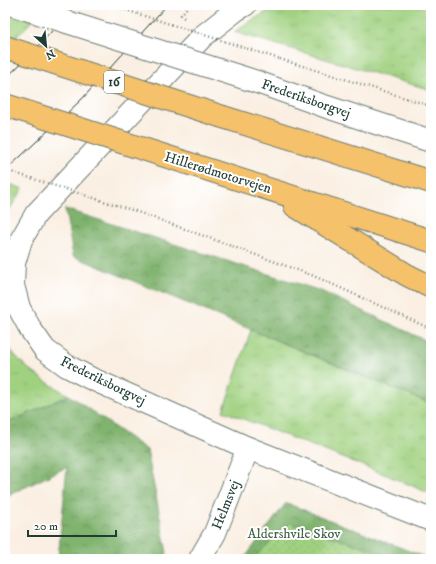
<svg xmlns="http://www.w3.org/2000/svg" width="436" height="564" viewBox="0 0 436 564" font-family="'IM FELL DW Pica',serif">
	<defs>
		<pattern id="grass-tufts" width="24" height="20" patternUnits="userSpaceOnUse"><rect width="24" height="20" fill="#a0d180"/><path d="M3 7l-1-3M5 7V3M7 7l1-3M15 17l-1-3M17 17v-4M19 17l1-3" fill="none" stroke="#89b46f"/></pattern>
		<pattern id="forest-crowns" width="20" height="18" patternUnits="userSpaceOnUse"><rect width="20" height="18" fill="#80b36e"/><path d="M2 6a3 3 0 1 1 6 0M12 15a3 3 0 1 1 6 0" fill="none" stroke="#68935b"/></pattern>
		<pattern id="park-dots" width="8" height="8" patternUnits="userSpaceOnUse"><rect width="8" height="8" fill="#a0d180"/><path d="M2 2h.1M6 6h.1" fill="none" stroke="#89b46f" stroke-width="1.8" stroke-linecap="round"/></pattern>
	</defs>
	<rect width="100%" height="100%" fill="#fff"/>
	<filter id="ink" filterUnits="userSpaceOnUse"><feTurbulence type="fractalNoise" baseFrequency=".025" numOctaves="2"/><feDisplacementMap in="SourceGraphic" scale="8" xChannelSelector="R" yChannelSelector="G"/><feConvolveMatrix kernelMatrix="1 2 1 2 8 2 1 2 1" color-interpolation-filters="sRGB"/></filter>
	<filter id="wash" filterUnits="userSpaceOnUse"><feTurbulence type="fractalNoise" baseFrequency=".012" numOctaves="4" result="noise"/><feDisplacementMap in="SourceGraphic" scale="16" xChannelSelector="R" yChannelSelector="G"/><feGaussianBlur stdDeviation="0.9" result="paint"/><feColorMatrix in="noise" values="0 0 0 0 0 0 0 0 0 0 0 0 0 0 0 0 0 1.4 0 .05"/><feComposite in="paint" operator="in"/></filter>
	<g filter="url(#wash)">
		<rect width="100%" height="100%" fill="#faefe2"/>
		<!-- grass -->
		<g fill="url(#grass-tufts)" stroke="#60875a">
			<path d="M5 5H47L5 49Z"/>
			<path d="M287 5H402L431 8V90L234 32 247 23 272 9Z"/>
			<path d="M7 183 23 189 5 216V185Z"/>
			<path d="M251 330 431 404V494L389 476 223 411Z"/>
			<path d="M5 341C19 366 45 382 69 395L5 424Z"/>
		</g>
		<!-- forest -->
		<g fill="url(#forest-crowns)" stroke="#507851">
			<path d="M65 209 321 291 431 343V404L73 256Z"/>
			<path d="M69 395 147 450 167 553 163 559H58L67 467 5 497V424Z"/>
			<path d="M286 503 430 559H244Z"/>
		</g>
		<!-- park -->
		<path fill="url(#park-dots)" stroke="#60875a" d="M290 523 400 559H253Z"/>
	</g>
	<g filter="url(#ink)">
		<g fill="none" stroke-linecap="round" stroke-linejoin="round">
			<!-- minor casing -->
			<g stroke="#6c7b71" stroke-width="24">
				<g id="minor">
					<path d="M245 5 236 10 203 36 36 214 21 240 14 263 13 285 19 308 31 330 45 350 67 366 90 378 248 448 431 520"/>
					<path d="M200 559 215 533 248 448"/>
				</g>
			</g>
			<!-- tertiary casing -->
			<g stroke="#6c7b71" stroke-width="24">
				<path id="tertiary" d="M257 82 324 106 431 141"/>
			</g>
			<!-- motorway casing -->
			<g stroke="#6c7b71" stroke-width="24">
				<g id="motorway">
					<path d="M223 117 431 182"/>
					<path d="M184 162 431 241"/>
					<path d="M295 206 407 275 431 287"/>
				</g>
			</g>
			<!-- path -->
			<g stroke="#6c7b71" stroke-width="2.5" stroke-dasharray="1 3" stroke-linecap="butt">
				<path d="M184 18 181 15 189 5"/>
				<path d="M280 59 431 106"/>
				<path d="M135 211 314 276 431 329"/>
			</g>
			<!-- minor -->
			<use href="#minor" stroke="#fff" stroke-width="22"/>
			<!-- tertiary -->
			<use href="#tertiary" stroke="#fff" stroke-width="22"/>
			<!-- motorway -->
			<use href="#motorway" stroke="#f5c16b" stroke-width="22"/>
			<!-- tram -->
			<g stroke="#1f3d34" stroke-width="1">
				<path d="M5 79 35 50 75 5"/>
				<path d="M5 171 82 99 167 5"/>
			</g>
			<!-- tertiary-bridge casing -->
			<g stroke="#6c7b71" stroke-width="24" stroke-linecap="butt">
				<path id="tertiary-bridge" d="M13 5 257 82"/>
			</g>
			<!-- motorway-bridge casing -->
			<g stroke="#6c7b71" stroke-width="24" stroke-linecap="butt">
				<g id="motorway-bridge">
					<path d="M5 47 223 117"/>
					<path d="M5 105 184 162"/>
				</g>
			</g>
			<!-- path-bridge -->
			<g stroke="#6c7b71" stroke-width="2.5" stroke-dasharray="1 3" stroke-linecap="butt">
				<path d="M110 5 280 59"/>
				<path d="M5 170 135 211"/>
			</g>
			<!-- tertiary-bridge -->
			<use href="#tertiary-bridge" stroke="#fff" stroke-width="22"/>
			<!-- motorway-bridge -->
			<use href="#motorway-bridge" stroke="#f5c16b" stroke-width="22"/>
		</g>
	</g>
	<g text-anchor="middle" dominant-baseline="central" stroke-width="4" stroke-linejoin="round" paint-order="stroke">
		<!-- shield labels -->
		<rect fill="#fff" stroke="#627771" stroke-width="1" x="104" y="71" width="20" height="22" rx="3"/>
		<g font-size="13" font-weight="bold" fill="#1f3d34">
			<text x="114" y="82">16</text>
		</g>
		<!-- street labels -->
		<g font-size="14" fill="#1f3d34" stroke="#fff">
			<text transform="translate(306 99) rotate(19)">Frederiksborgvej</text>
			<text transform="translate(218 173) rotate(17)">Hillerødmotorvejen</text>
			<text transform="translate(103 381) rotate(26)">Frederiksborgvej</text>
			<text transform="translate(226 505) rotate(-68)">Helmsvej</text>
		</g>
		<!-- park labels -->
		<g font-size="14" fill="#3f6247" stroke="#fff">
			<text x="294" y="534">Aldershvile Skov</text>
		</g>
	</g>
	<!-- margin -->
	<rect width="436" height="564" fill="none" stroke="#fff" stroke-width="20"/>
	<!-- north arrow -->
	<g transform="translate(46 46) rotate(153)" stroke="#ffffff" stroke-width="3" paint-order="stroke">
	<path d="M0-3L7 15L0 10L-7 15Z" fill="#1f3d34"/>
	<text y="-6" font-size="11" font-weight="bold" text-anchor="middle" fill="#1f3d34">N</text>
	</g>
	<!-- scale -->
	<path d="M28 530v6h88v-6" fill="none" stroke="#1f3d34" stroke-width="2"/>
	<text x="34" y="530" font-size="12" fill="#1f3d34" stroke="#ffffff" stroke-width="3" paint-order="stroke">20 m</text>
</svg>
